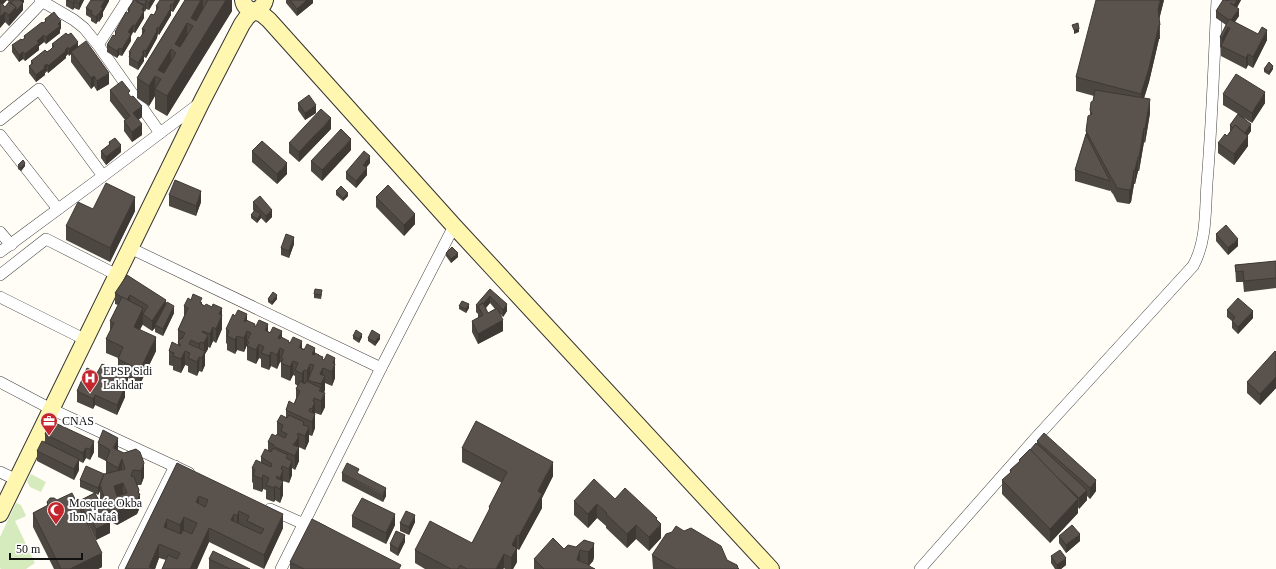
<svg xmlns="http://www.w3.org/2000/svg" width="1276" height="569" viewBox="0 0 1276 569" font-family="Georgia,serif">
	<rect width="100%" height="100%" fill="#fffdf5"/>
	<!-- green -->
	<g fill="#d5ebbd">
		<path d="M31 474 46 482 41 492 30 487 27 481Z"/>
		<path d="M16 503 21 505 26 516 15 521 35 563 26 569H1L0 568V537Z"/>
	</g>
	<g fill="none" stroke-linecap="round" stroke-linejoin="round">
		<!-- street casing -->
		<g stroke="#444" stroke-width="12">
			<g id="street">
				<path d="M40 0 74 20 84 28 98 45 160 133"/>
				<path d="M98 45 127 0"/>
				<path d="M0 46 44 0"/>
				<path d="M0 120 39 89 103 176"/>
				<path d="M0 135 58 209"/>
				<path d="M0 232 11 245"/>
				<path d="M130 248 381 368"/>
				<path d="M0 252 103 176 200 103"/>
				<path d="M0 275 46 239 117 275"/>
				<path d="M0 297 86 340"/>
				<path d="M0 382 51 409 189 473"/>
				<path d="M0 472 17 480"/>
				<path d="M270 509 304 524 317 528 323 531"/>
				<path d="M124 569 175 466"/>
				<path d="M281 569 381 368 454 226"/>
				<path d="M920 569 1033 441 1193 266C1207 241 1205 210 1207 183 1212 122 1214 61 1217 0"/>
			</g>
		</g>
		<!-- secondary casing -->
		<g stroke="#333" stroke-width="18">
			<g id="secondary">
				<path d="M243 0C245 14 262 13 265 0"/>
				<path d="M0 514 202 101 242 24 247 17 254 11 262 14 269 20 454 226 771 569"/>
			</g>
		</g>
		<!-- street -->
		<use href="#street" stroke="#fff" stroke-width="11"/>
		<!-- secondary -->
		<use href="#secondary" stroke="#fff6b0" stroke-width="16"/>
	</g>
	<!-- wall -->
	<g fill="#4d4742" fill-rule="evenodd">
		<path d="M0 0H7L3 4 5 7 9 2 7 0H24V2L23 3V10L9 26 5 22 0 28Z"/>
		<path d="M66 0H84L79 10 74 8 73 10 66 6Z"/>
		<path d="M109 0V1L103 12V16L99 22 98 21 96 24 91 21V18L86 15V8Z"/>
		<path d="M134 0H155L149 10 146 9 144 12V18L135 33 133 32 131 36V41L122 56 119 55 117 58 107 52V45L115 36V32L128 13V9Z"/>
		<path d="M180 0 173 12 171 11V15L159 35 158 34 157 38 146 58 144 57V61L138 70 129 65V52L140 38 142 35V29L154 15 156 11V6Z"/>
		<path d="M185 0H232V11L167 116 155 109V96L149 106 137 98V78Z"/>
		<path d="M286 0H313V3L297 16 286 3Z"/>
		<path d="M1164 0 1159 19 1160 25V39H1159L1149 82 1144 98 1150 113 1145 143 1144 142 1139 171H1138L1135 184H1134L1131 202 1129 204 1117 202 1113 194 1112 193 1110 190V191L1075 181V170L1086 135V131L1090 115V110L1093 101 1094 96 1076 91V77Z"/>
		<path d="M1228 0H1241L1237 8 1239 16 1235 22 1267 40 1253 68 1248 65 1246 69 1221 56V48L1220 47V37L1226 25 1216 18V11Z"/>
		<path d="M45 19 61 28 60 30V33L46 44 44 42 39 46V50L25 61 23 59 19 62 12 52V45L24 39V36L45 22Z"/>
		<path d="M52 44 78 47 109 84 97 91 94 86 91 89 71 62V54L69 56 68 54 66 56V58L48 73 47 71 45 73V75L36 82 29 73V66L31 65V61L47 52 52 48Z"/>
		<path d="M1264 69H1273L1269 75 1264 72Z"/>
		<path d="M110 90 130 96 142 117 138 120 142 135 132 142 124 131V121L125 120 110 101Z"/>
		<path d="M1223 94 1265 103 1252 123 1244 118 1251 131 1248 135V146L1234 165 1218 153V143L1227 136 1230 132V125L1238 114 1223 105Z"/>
		<path d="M298 103 316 113 305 120 298 110Z"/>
		<path d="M331 129 299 162 289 153V143Z"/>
		<path d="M109 142 121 152 106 165 101 158V151L109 145Z"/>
		<path d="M351 150 322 181 311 171V161Z"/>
		<path d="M252 151 287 174 277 184 252 162Z"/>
		<path d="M370 163 366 167 367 175 356 188 346 179V172Z"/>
		<path d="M18 165 25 166 21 171 18 169Z"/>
		<path d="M336 191 348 196 343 201 336 195Z"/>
		<path d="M169 195 201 202 196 216 169 206Z"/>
		<path d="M376 197 415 224 404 236 376 207Z"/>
		<path d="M253 202 272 217 266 223 261 218 257 223 251 218V215L254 211 253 210Z"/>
		<path d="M135 211 110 262 66 240V226Z"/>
		<path d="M1216 234 1238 246 1228 255 1216 241Z"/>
		<path d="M294 244 289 258 281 255V248Z"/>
		<path d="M446 253 458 257 451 263 446 256Z"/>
		<path d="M1276 261V288L1244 292 1243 282H1236L1235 265Z"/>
		<path d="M127 275 166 304 174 313 163 336 155 332V328L152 331 143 325V324L140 329 156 351 140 384 128 378V380L125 387V397L117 415 95 405 93 409 77 402V391L97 373 118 370V358L106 353V339L110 331V321L118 305 115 304V293Z"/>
		<path d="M490 289 507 311 503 317 499 313 503 331 478 344 472 332V321L478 318V314L476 312V305ZM490 303 495 309 488 313 486 308Z"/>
		<path d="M314 294H322L321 299 314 298Z"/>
		<path d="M268 299H277L272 305 268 302Z"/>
		<path d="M191 300 202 302V305L205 306 222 308V329L216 343 213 341 210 348 208 347V349L205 354V365L202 372 199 371 197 376 188 372V366L185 365 181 373 173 370V366L169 365V351L178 345V330L184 316V306Z"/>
		<path d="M459 306 469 308 466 313 459 309Z"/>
		<path d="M1227 310 1253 318 1238 334 1232 328V321L1227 317Z"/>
		<path d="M247 320 255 326 282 337 289 342 302 348 315 353 324 360 335 358V378L332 386 325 383V390L324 393 325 407 321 415 315 413V428L312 436 309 435V441L305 450 299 447V461L295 470 292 468V475L289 483 283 481V495L280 503 275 500 274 502 266 499V490L263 489 262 492 253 489V483L252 482V468L261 463V457L268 450V442L277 435V422L286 417V410L294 404 296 398V389L298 386 295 384V376L293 375 290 381 281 377V362H280L277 369 271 366 269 370 261 367V359L259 358 256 364 247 360V345L244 352 237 350 235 354 227 350V344L226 343V329Z"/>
		<path d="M353 336 362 337 359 343 353 339Z"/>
		<path d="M368 338 380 339 375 346 368 341Z"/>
		<path d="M1276 352V388L1260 405 1247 393V382Z"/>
		<path d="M51 421 94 452 90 460 86 458 83 463 79 461V470L74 480 37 461V451L45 442V434Z"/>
		<path d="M1037 441 1096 491 1090 499 1087 496V500L1079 509 1078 507V513L1050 543 1002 494V480L1010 473V470L1019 462V460L1030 450 1037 444Z"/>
		<path d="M98 443 124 453 136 449 144 477 141 485H137L139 493 140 507 137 514 117 525 109 521 110 533 96 540 88 524 102 567 98 569H54L33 527V513L47 506V502L57 500 79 506V501L94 493 80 487V480L106 474V461L98 457ZM100 491V499L103 509 95 493 98 495Z"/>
		<path d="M462 448 553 476 542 498V508L519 550 517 549V562L513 569H505L504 568 503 569H425L415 563V550L472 543 489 511V507L502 483 462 462Z"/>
		<path d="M177 463 283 528 264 569 209 542 197 569H162L166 560 159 558 155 569H125Z"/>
		<path d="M342 473 386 496 383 502 342 481Z"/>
		<path d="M615 499 657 520 661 538 649 551 636 539 627 548 606 528V526L597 518 588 528 574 515V501Z"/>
		<path d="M352 516 395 525 386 544 352 527Z"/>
		<path d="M415 522 409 535 400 531V523Z"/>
		<path d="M1059 536 1080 541 1066 553 1059 543Z"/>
		<path d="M584 540 594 557 593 561 589 566 595 569H534V559L576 547Z"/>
		<path d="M405 542 398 556 390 551V544Z"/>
		<path d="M652 555 727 560 739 569H653Z"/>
		<path d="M1051 556 1066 565 1061 569H1055L1051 563Z"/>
		<path d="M209 559 250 569H209Z"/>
		<path d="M290 562 401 569H290Z"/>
	</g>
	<!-- shaded-wall -->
	<g fill="#3f3936">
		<path d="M0 0H2V6L0 8Z"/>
		<path d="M2 0H7L2 5Z"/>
		<path d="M20 0H24V2L23 3V10L16 18V11Z"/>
		<path d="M81 0H84L79 10V3Z"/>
		<path d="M105 0H109V1L103 12V16L99 22V14L101 7Z"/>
		<path d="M151 0H155L149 10V3Z"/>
		<path d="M175 0H180L173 12V5Z"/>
		<path d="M201 0H203V17L193 26 191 18Z"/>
		<path d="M226 0H232V11L167 116V96Z"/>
		<path d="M307 0H313V3L297 16V9Z"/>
		<path d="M1160 0H1164L1158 24V10Z"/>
		<path d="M1237 0H1241L1234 12V5Z"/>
		<path d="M74 1V8L73 10V3Z"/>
		<path d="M146 1V9L145 12V5Z"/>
		<path d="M171 4V15L159 35V28Z"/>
		<path d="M144 6V18L135 33V26L142 10Z"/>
		<path d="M16 7V18L9 26V15Z"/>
		<path d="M1239 9V16L1230 28V21Z"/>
		<path d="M5 12V22L0 28V17Z"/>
		<path d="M98 14V21L96 24V17Z"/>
		<path d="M61 21V28L60 30V33L46 44V37L58 24Z"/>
		<path d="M187 23V43L176 53 175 44Z"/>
		<path d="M133 25V32L131 36V41L122 56V49L128 32Z"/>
		<path d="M1159 25V39L1149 82 1141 108V94Z"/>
		<path d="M158 27 157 38 146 58V51Z"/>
		<path d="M1228 27V38L1222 46V38Z"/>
		<path d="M1079 29V32L1074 34V30Z"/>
		<path d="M1267 30V40L1253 68V57Z"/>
		<path d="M44 35V42L39 46V50L25 61V54L37 41Z"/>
		<path d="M78 42V49L71 52V54L69 56V49Z"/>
		<path d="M68 47V54L66 56V58L48 73V66Z"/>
		<path d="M119 48V55L117 58V51Z"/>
		<path d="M171 49V70L161 79 158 70Z"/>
		<path d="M144 50V61L138 70V63Z"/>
		<path d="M23 52V59L19 62V55Z"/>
		<path d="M1248 54V65L1246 69V58Z"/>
		<path d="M47 64V71L45 73V75L36 82V75Z"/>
		<path d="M1273 66V69L1269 75V72Z"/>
		<path d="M109 73V84L97 91V81Z"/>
		<path d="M94 76V86L91 89V78Z"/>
		<path d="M155 76V96L149 106V86Z"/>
		<path d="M1265 92V103L1252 123V113Z"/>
		<path d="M1150 99V113L1145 143V129Z"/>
		<path d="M316 105V113L305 120V113Z"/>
		<path d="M142 106V117L133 124V113Z"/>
		<path d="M331 118V129L299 162V152Z"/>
		<path d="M142 124V135L132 142V132Z"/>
		<path d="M1251 124V131L1243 142V135Z"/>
		<path d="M1144 128V142L1139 171V157Z"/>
		<path d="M1248 136V146L1234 165V154Z"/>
		<path d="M351 139V150L322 181V170Z"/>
		<path d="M121 145V152L106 165V157Z"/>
		<path d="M370 156V163L363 172V165Z"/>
		<path d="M1138 157V171L1135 184V170Z"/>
		<path d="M25 163V166L21 171V168Z"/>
		<path d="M287 163V174L277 184V174Z"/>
		<path d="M367 168V175L356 188V181Z"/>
		<path d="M1134 170V184L1131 202 1129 204V190Z"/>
		<path d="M201 191V202L196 216V206Z"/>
		<path d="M348 193V196L343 201V198Z"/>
		<path d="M135 197V211L110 262V248Z"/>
		<path d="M272 210V217L266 223V216Z"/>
		<path d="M261 214V218L257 223V219Z"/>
		<path d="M415 214V224L404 236V225Z"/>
		<path d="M294 237V244L289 258V251Z"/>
		<path d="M1238 239V246L1228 255V248Z"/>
		<path d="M458 253V257L451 263V259Z"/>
		<path d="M130 295V306L127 301Z"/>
		<path d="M277 295V299L272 305V302Z"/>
		<path d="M490 296V303L481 313 479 309Z"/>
		<path d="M166 300V310L155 325V328L152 331V321Z"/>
		<path d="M469 304V308L466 313V309Z"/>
		<path d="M507 304V311L503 317V310Z"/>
		<path d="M174 306V313L163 336V329Z"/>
		<path d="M143 308V324L134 341V327Z"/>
		<path d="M222 308V329L216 343V329L219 314Z"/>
		<path d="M1253 311V318L1238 334V327Z"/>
		<path d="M247 314V328L244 321Z"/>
		<path d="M503 320V331L478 344V334Z"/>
		<path d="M268 324V338L265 330Z"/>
		<path d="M213 327V341L210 348V334Z"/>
		<path d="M247 331V345L244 352V338Z"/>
		<path d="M282 331V345L278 338Z"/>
		<path d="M362 334V337L359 343V339Z"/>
		<path d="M208 335V349L205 354V365L202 372V358L204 355V343Z"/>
		<path d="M380 335V339L375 346V342Z"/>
		<path d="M237 336V350L235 354V340Z"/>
		<path d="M156 337V351L140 384V370Z"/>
		<path d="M302 341V355L299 347Z"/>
		<path d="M200 342 199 371 197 376V362L199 357V344Z"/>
		<path d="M259 344V358L256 364V350Z"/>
		<path d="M280 348V362L277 369V355Z"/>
		<path d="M315 348V362L312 354Z"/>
		<path d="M185 351V365L181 373V359Z"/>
		<path d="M271 352V366L269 370V356Z"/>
		<path d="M323 357V382L325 376V390L321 398V384L320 374 322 359Z"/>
		<path d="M335 358V378L332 386V372L333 363Z"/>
		<path d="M293 361V375L290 381V367Z"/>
		<path d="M310 364V377L308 380V382L307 385V371Z"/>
		<path d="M128 369V380L123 391V381Z"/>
		<path d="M304 370V384L302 388V374Z"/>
		<path d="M1276 377V388L1260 405V394Z"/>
		<path d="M116 378V388L111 399V388Z"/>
		<path d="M125 387V397L117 415V405Z"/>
		<path d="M325 393V407L321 415V401Z"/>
		<path d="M95 395V405L93 409V399Z"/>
		<path d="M314 398V404L315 402V428L312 436V409L313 401Z"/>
		<path d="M309 427V441L305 450V436Z"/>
		<path d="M298 433V438L299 436V461L295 470V443Z"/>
		<path d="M118 438V452L113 448Z"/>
		<path d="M94 441V452L90 460V449Z"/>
		<path d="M86 448V458L83 463V453Z"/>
		<path d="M79 459V470L74 480V469Z"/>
		<path d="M122 459V473L118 482V468Z"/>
		<path d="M292 461V475L289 483V469Z"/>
		<path d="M553 462V476L542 498V508L519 550V536L538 491Z"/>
		<path d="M144 463V477L141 485V471Z"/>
		<path d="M282 466V472L283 470V495L280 503V478L281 469Z"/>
		<path d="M263 475V489L262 492V479Z"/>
		<path d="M1096 480V491L1090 499V488Z"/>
		<path d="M123 483V497L114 500V486Z"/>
		<path d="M100 485V491L98 495V488Z"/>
		<path d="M275 486V500L274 502V488Z"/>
		<path d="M386 488V496L383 502V494Z"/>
		<path d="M139 490V496L140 494V507L137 514 117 525V511L138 493Z"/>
		<path d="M1087 490V500L1079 509V498Z"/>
		<path d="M199 496V510L196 502Z"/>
		<path d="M1078 499V513L1050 543V529Z"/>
		<path d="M597 504V518L588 528V514Z"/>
		<path d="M239 511V525L237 530V516Z"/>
		<path d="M88 513V524L86 525V515Z"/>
		<path d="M234 514V528L231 520Z"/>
		<path d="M283 514V528L264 569V555Z"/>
		<path d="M395 514V525L386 544V533Z"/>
		<path d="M415 515V522L409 535V527Z"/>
		<path d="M184 517V531L180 539V525Z"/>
		<path d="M657 518V529L661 524V538L649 551V537L656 519Z"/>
		<path d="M167 519V533L164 527Z"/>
		<path d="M110 522V533L96 540V529Z"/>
		<path d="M636 525V539L627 548V534Z"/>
		<path d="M209 528V542L197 569H190Z"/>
		<path d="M1080 534V541L1066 553V545Z"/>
		<path d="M405 535V542L398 556V549Z"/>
		<path d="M517 535V562L513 569H511L512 545Z"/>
		<path d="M594 543V557L593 561 588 566V552Z"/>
		<path d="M159 544V558L155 569 149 567Z"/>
		<path d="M580 550V564L577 560Z"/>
		<path d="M102 553V567L98 569H70Z"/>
		<path d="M504 554V568L503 569H496Z"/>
		<path d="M1066 558V565L1061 569H1057V565Z"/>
	</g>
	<!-- building -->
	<g fill="#5a524d" stroke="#3f3936" fill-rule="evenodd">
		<path d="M14 0H20L23 3 16 11V7L11 3Z"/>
		<path d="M67 0H81L79 3 74 1 73 3Z"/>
		<path d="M91 0H105L101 7 103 8 99 14H98L96 17 91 14 92 11 86 8Z"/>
		<path d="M134 0H151L149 3 146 1 145 5 136 1 144 6 142 10 144 11 135 26 133 25 128 32 131 34 122 49 119 48 117 51 107 45 113 35 115 36 116 33 115 32 126 12 128 13 130 10 128 9Z"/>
		<path d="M160 0H175L173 5 171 4 170 7 171 8 159 28 158 27 156 30 157 31 146 51 144 50 142 53H144L138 63 129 57 131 53 129 52 138 37 140 38 145 30 142 29 151 14 154 15 158 7 156 6Z"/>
		<path d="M185 0H201L191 18 196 21 208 0H226L167 96 155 89 161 79 155 76 149 86 137 78ZM187 23 193 26 180 47 175 44ZM171 49 176 53 164 73 158 70Z"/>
		<path d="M290 0H307L297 9Z"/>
		<path d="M1096 0H1160L1158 10 1160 25H1159L1149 68 1141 94 1076 77Z"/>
		<path d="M1223 0H1226L1227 1 1228 0H1237L1234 5 1230 3 1239 9 1231 20 1229 19V20L1216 11Z"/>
		<path d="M0 2 5 7 9 2 16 7 9 15 5 12 0 17Z"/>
		<path d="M54 12 61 21 58 24 60 26 46 37 44 35 37 41 39 43 25 54 23 52 19 55 12 45 21 39 22 40 25 38 24 36 42 22 43 23 46 21 45 19Z"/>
		<path d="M1229 19 1258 34 1262 27 1267 30 1253 57 1248 54 1246 58 1221 46 1230 28 1228 27 1222 38 1220 37Z"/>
		<path d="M1078 23 1079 29 1074 30 1072 25Z"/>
		<path d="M66 33 68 35 71 33 78 42 69 49 68 47 65 50 66 51 48 66 47 64 44 66 45 68 36 75 29 66 33 63 31 61 45 50 47 52 50 50 54 46 52 44Z"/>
		<path d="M86 41 109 73 97 81 94 76 91 78 71 52Z"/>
		<path d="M1269 62 1273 66 1269 72 1264 69Z"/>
		<path d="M1236 74 1265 92 1252 113 1223 94Z"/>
		<path d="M122 81 130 91 128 93 131 97 133 96 142 106 133 113 142 124 132 132 124 121 130 116 110 90Z"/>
		<path d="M1095 90 1150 99 1145 129 1144 128 1139 157H1138L1135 170H1134L1131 189 1129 190 1117 188 1113 180 1112 179 1086 131 1088 116 1092 114 1090 110 1091 102 1093 101Z"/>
		<path d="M309 95 316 105 305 113 298 103Z"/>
		<path d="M321 109 331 118 299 152 289 143Z"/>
		<path d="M1238 114 1251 124 1245 133 1235 125 1233 128 1230 125Z"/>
		<path d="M1235 125 1248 136 1234 154 1218 143 1225 134 1227 136Z"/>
		<path d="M341 129 351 139 322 170 311 161Z"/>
		<path d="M1086 134 1090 142 1110 181 1075 170Z"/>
		<path d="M115 138 121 145 106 157 101 151 110 144 109 142Z"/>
		<path d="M262 141 287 163 277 174 252 151Z"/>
		<path d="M364 151 370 156 363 165 367 168 356 181 346 172Z"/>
		<path d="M23 160 25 163 21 168 18 165Z"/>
		<path d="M175 180 201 191 196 206 169 195Z"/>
		<path d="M106 183 135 197 110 248 66 226 78 202 93 209Z"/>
		<path d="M388 185 415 214 404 225 376 197Z"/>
		<path d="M341 186 348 193 343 198 336 191Z"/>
		<path d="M260 196 272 210 266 216 253 202Z"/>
		<path d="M255 210 261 214 257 219 251 215Z"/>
		<path d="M1226 225 1238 239 1228 248 1216 234Z"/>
		<path d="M286 234 294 237 289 251 281 248Z"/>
		<path d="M452 247 458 253 451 259 446 253Z"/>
		<path d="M1276 261V278L1244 281 1243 271 1236 272 1235 265Z"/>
		<path d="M127 275 166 300 152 321 143 314 148 306 130 295 127 300 115 293Z"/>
		<path d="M315 289 322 290 321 295 314 294Z"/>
		<path d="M490 289 507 304 503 310 490 296 483 304V303L478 306V307L476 305Z"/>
		<path d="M273 292 277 295 272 302 268 299Z"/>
		<path d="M193 294 202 298 200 302 202 303 201 304 205 306 206 304 212 307 213 304 222 308 219 314 222 315 216 329 213 327 210 334 203 331 202 332 208 335 204 343 200 342 199 344 191 340 189 344 205 351 202 358 199 357 197 362 188 358 190 353 185 351 181 359 173 356 174 353 169 351 172 342 180 346V344L178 343 180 338 182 339 185 333 178 330 188 308 184 306 188 298 191 300Z"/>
		<path d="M122 297 143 308 134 327 156 337 140 370 118 359 123 347 106 339 114 323 110 321Z"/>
		<path d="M1238 298 1253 311 1238 327 1232 321 1235 317 1227 310Z"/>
		<path d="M462 301 469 304 466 309 459 306Z"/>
		<path d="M167 302 174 306 163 329 155 325Z"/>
		<path d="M483 303 488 313 497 308 503 320 478 334 472 321 483 315 478 306Z"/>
		<path d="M238 310 247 314 244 321 245 322 246 320 255 324 254 326H256L259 320 268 324 265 330 270 333 273 327 282 331 278 338 280 339 281 337 289 341 288 342 290 343 293 337 302 341 299 347 304 350 307 344 315 348 312 354 314 355 315 353 319 355H318L323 357 322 359 324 360 327 354 335 358 333 363 335 364 332 372 323 368 320 374 325 376 321 384 315 382V383L308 380 314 365 310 364 307 371 304 370 302 374 295 370 298 363 293 361 290 367 281 363 283 359 281 358 284 350 280 348 277 355 271 352 269 356 261 353 264 347 259 344 256 350 247 346 249 342 247 341 251 333 247 331 244 338 237 336 235 340 227 336 229 331 226 329 233 314 235 316Z"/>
		<path d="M356 330 362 334 359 339 353 336Z"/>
		<path d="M372 330 380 335 375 342 368 338Z"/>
		<path d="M1275 351 1276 352V377L1260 394 1247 382Z"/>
		<path d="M102 364 117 371 120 366 128 369 123 381 116 378 111 388 116 390 119 384 125 387 117 405 95 395 93 399 77 391 87 368 97 373Z"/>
		<path d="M300 381 305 384 306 381 321 388 319 391 325 393 321 401 314 398 313 401 315 402 312 409 310 408 309 411 315 414 312 422 286 410 289 401 294 404 300 391 296 389Z"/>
		<path d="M281 415 287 418 289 415 304 422 303 425 309 427 305 436 298 433 297 435 299 436 295 443H294L293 445 299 447 295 456 273 446 274 445 268 442 272 434 276 436 277 434 285 438 287 434 281 431 283 425 277 422Z"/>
		<path d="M51 421 94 441 90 449 86 448 83 453 45 434Z"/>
		<path d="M476 421 553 462 538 491 542 494 519 536 517 535 512 545 517 548 511 558 504 554 496 569H467L460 565 458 569H451L415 550 430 521 472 543 490 508 489 507 507 472 462 448Z"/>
		<path d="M103 430 118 438 113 448 124 453 136 449 140 452 144 463 141 471 133 470 131 476 134 477 139 490 138 493 140 494 137 500 117 511 107 506 100 485 104 474 125 469 122 459 118 468 106 461 110 450 98 443ZM123 483 127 493 117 496 114 486Z"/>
		<path d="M1044 433 1096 480 1090 488 1037 441Z"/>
		<path d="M42 441 79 459 74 469 37 451Z"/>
		<path d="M1036 443 1087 490 1079 498 1059 479 1030 450Z"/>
		<path d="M273 448 288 455 286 458 292 461 289 469 282 466 281 469 283 470 280 478 277 476 276 478 283 481 280 489 275 486 274 488 266 485 269 478 263 475 262 479 253 475 255 470 252 468 256 460 271 467 272 464 261 457 265 449 271 452Z"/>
		<path d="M1030 449 1078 499 1050 529 1002 480 1011 472 1010 470 1020 461 1019 460Z"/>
		<path d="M177 463 283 514 264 555 209 528 190 569H162L168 555 177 559 180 553 159 544 149 567 154 569H125ZM199 496 208 500 205 507 196 502ZM239 511 249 516 247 521 264 529 261 534 231 520 234 514 237 516ZM184 517 197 523 192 534 183 530 181 534 164 527 167 519 180 525Z"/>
		<path d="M347 463 359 469 357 473 386 488 383 494 342 473Z"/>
		<path d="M86 466 104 474 98 488 80 480Z"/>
		<path d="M594 479 615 499 625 488 657 518 656 519 661 524 649 537 636 525 627 534 606 514 607 513 597 504 588 514 574 501Z"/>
		<path d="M72 493 102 553 70 569H61L33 513 48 505 47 502 50 498H54L57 500Z"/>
		<path d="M95 493 110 522 96 529 88 513 86 515 79 501Z"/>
		<path d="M362 498 395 514 386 533 352 516Z"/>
		<path d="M406 511 415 515 409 527 400 523Z"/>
		<path d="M312 519 401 565 399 569H304L290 562Z"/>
		<path d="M1072 525 1080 534 1066 545 1059 536Z"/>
		<path d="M676 526 684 531 691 528 721 546 727 560 737 565 738 568 739 569H676L652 555 666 534 672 532Z"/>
		<path d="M396 531 405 535 398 549 390 544Z"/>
		<path d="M553 538 564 549 568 545 576 547 584 540 594 543 593 547 588 552 580 550 577 560 587 564 591 567 595 569H544L534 559Z"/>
		<path d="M1060 550 1066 558 1057 565 1051 556Z"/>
		<path d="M213 551 250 569H230L209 559Z"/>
	</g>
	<!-- icons -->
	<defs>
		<g id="hospital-pin" transform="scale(0.9)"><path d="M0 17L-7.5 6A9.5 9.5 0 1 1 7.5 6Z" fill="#c4262e" stroke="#fff"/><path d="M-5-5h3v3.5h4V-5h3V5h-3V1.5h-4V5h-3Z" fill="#fff"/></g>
		<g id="office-pin" transform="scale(0.9)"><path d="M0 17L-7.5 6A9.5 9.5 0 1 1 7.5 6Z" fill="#c4262e" stroke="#fff"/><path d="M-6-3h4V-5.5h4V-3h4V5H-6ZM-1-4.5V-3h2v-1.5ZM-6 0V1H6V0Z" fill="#fff"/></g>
		<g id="mosque-pin" transform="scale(0.9)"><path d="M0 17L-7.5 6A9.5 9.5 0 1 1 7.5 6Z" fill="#c4262e" stroke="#fff"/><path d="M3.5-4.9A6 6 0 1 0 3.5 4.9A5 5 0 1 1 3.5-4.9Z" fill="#fff"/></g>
	</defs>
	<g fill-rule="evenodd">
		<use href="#hospital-pin" x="90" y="378"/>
		<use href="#office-pin" x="49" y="421"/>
		<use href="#mosque-pin" x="56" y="510"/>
	</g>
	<g text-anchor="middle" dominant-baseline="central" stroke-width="4" stroke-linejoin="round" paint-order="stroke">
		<!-- poi labels -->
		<g font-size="12" fill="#111" stroke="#fff" text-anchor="start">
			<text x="103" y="371">EPSP Sidi<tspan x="103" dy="14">Lakhdar</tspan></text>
			<text x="62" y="421">CNAS</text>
			<text x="69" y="503">Mosquée Okba<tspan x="69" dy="14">Ibn Nafaâ</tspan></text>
		</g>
	</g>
	<!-- scale -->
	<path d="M10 553v6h72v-6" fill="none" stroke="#111111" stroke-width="2"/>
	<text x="16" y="553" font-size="12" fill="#111111" stroke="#ffffff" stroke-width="3" paint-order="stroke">50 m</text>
</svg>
